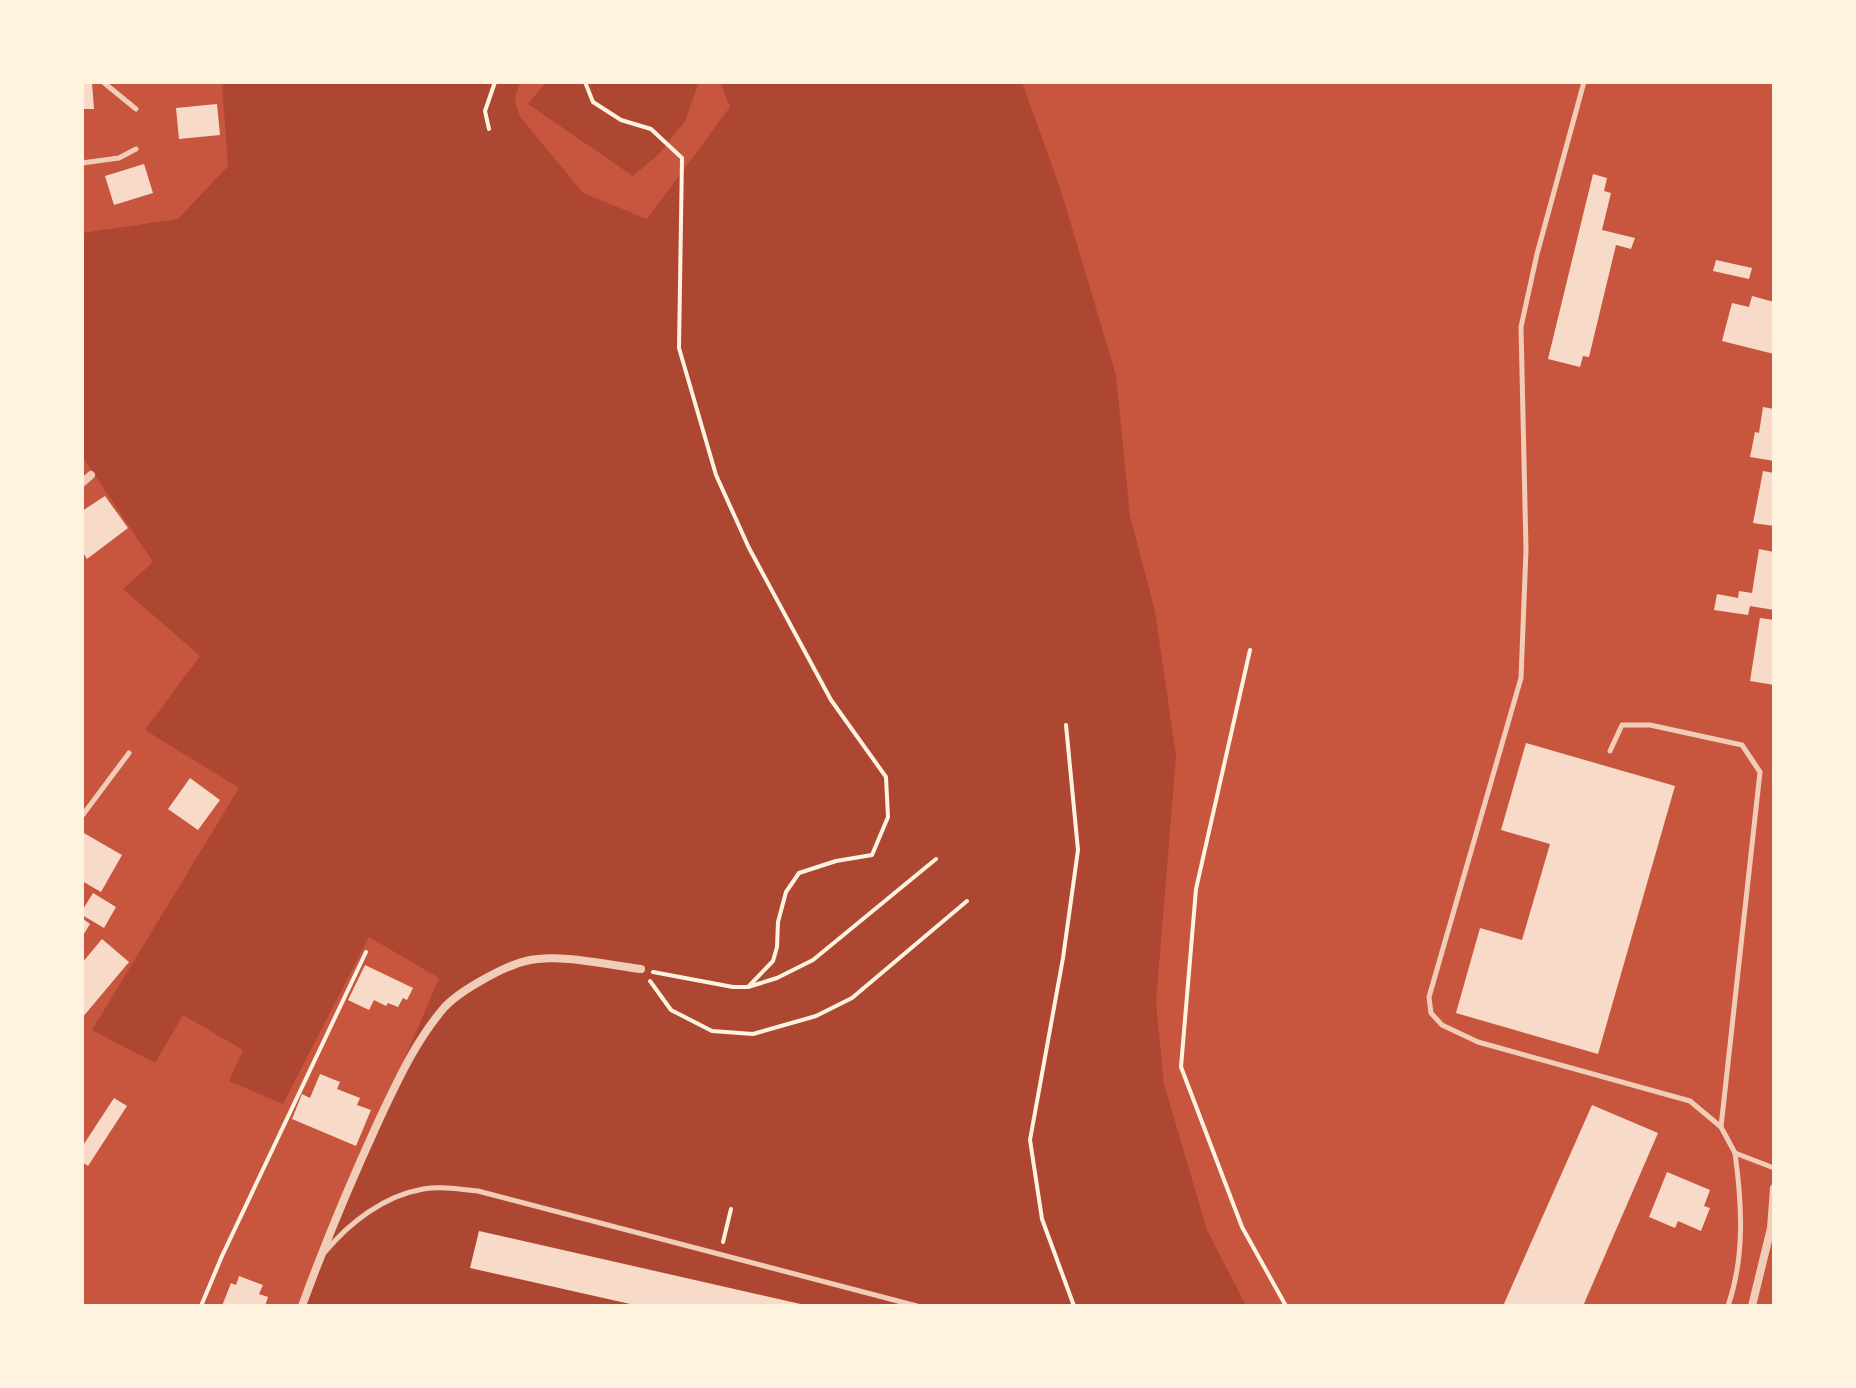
<svg xmlns="http://www.w3.org/2000/svg" width="1856" height="1388" viewBox="0 0 1856 1388" font-family="Lato,sans-serif">
	<rect width="100%" height="100%" fill="#c8553d"/>
	<!-- green -->
	<g fill="#ae4732">
		<path d="M222 82H522C512 97 514 102 521 118L583 193 647 219 730 107 720 82H1022L1061 191 1116 375 1130 516 1155 611 1176 756 1156 1003 1164 1084 1207 1230 1246 1306H302L319 1260 439 978 369 937 283 1104 229 1081 243 1050 183 1015 155 1063 92 1030 239 788 145 730 200 656 123 589 153 562 82 456V233L178 219 228 166Z"/>
		<path d="M546 82H699L685 121 659 154 633 176 528 104Z"/>
	</g>
	<!-- building -->
	<g fill="#f7dbc8">
		<path d="M82 83H92L94 109H82Z"/>
		<path d="M217 104 220 135 179 139 176 108Z"/>
		<path d="M144 164 153 193 114 205 105 176Z"/>
		<path d="M1593 174 1607 178 1604 191 1611 193 1602 230 1635 238 1631 249 1616 245 1589 357 1583 356 1580 367 1548 359Z"/>
		<path d="M1716 260 1752 268 1749 279 1713 271Z"/>
		<path d="M1752 296 1774 302V354L1722 341 1732 303 1749 307Z"/>
		<path d="M1763 407 1774 409V461L1750 457 1755 432 1759 433Z"/>
		<path d="M1763 471 1774 473V526L1753 523Z"/>
		<path d="M105 496 128 528 87 559 82 551V511Z"/>
		<path d="M1759 549 1774 552V610L1750 606 1748 615 1714 610 1717 594 1738 598 1739 591 1752 593Z"/>
		<path d="M1760 618 1774 620V685L1750 681Z"/>
		<path d="M1526 743 1675 786 1598 1054 1456 1013 1480 928 1522 940 1550 844 1501 830Z"/>
		<path d="M190 778 220 800 198 830 168 809Z"/>
		<path d="M82 832 122 855 101 892 82 881Z"/>
		<path d="M93 893 116 907 104 928 82 915V911Z"/>
		<path d="M82 918 90 924 82 937Z"/>
		<path d="M102 939 129 962 82 1018V963Z"/>
		<path d="M365 965 413 988 407 1000 403 998 398 1007 388 1003 386 1006 374 1000 369 1010 348 1000Z"/>
		<path d="M320 1074 340 1082 337 1089 360 1098 357 1105 371 1110 356 1146 292 1119 302 1094 310 1098Z"/>
		<path d="M114 1098 127 1106 88 1166 82 1162V1147Z"/>
		<path d="M1592 1105 1658 1133 1583 1306H1503Z"/>
		<path d="M1667 1172 1710 1190 1704 1206 1710 1208 1701 1231 1678 1221 1675 1228 1649 1217Z"/>
		<path d="M479 1231 805 1305V1306H639L470 1268Z"/>
		<path d="M239 1276 263 1285 259 1294 268 1297 265 1306H222L231 1283 236 1285Z"/>
	</g>
	<g fill="none" stroke-linecap="round" stroke-linejoin="round">
		<!-- path -->
		<g stroke="#fff3e0" stroke-width="4">
			<path d="M585 82 593 102 621 120 651 129 682 158 679 348 716 475 749 548 831 700 886 777 888 817 872 855 836 861 799 873 786 892 778 922 777 947 773 961 748 987"/>
			<path d="M489 129 485 111 495 82"/>
			<path d="M1250 650 1196 889 1181 1067 1242 1227 1286 1306"/>
			<path d="M1066 725 1078 850 1063 958 1030 1140 1042 1219 1074 1306"/>
			<path d="M653 972 733 987H748L777 978 813 960 936 859"/>
			<path d="M650 981 671 1010 712 1031 753 1034 816 1016 852 998 967 901"/>
			<path d="M723 1242 731 1209"/>
			<path d="M201 1306 222 1256 366 952"/>
		</g>
		<!-- service -->
		<g stroke="#f1ccb7" stroke-width="5">
			<path d="M103 82 136 109"/>
			<path d="M1584 82 1537 254 1521 327 1526 550 1521 678 1429 997 1431 1013 1442 1025 1478 1042 1690 1101 1721 1127"/>
			<path d="M82 163 119 158 136 149"/>
			<path d="M1610 751 1622 725H1650L1742 745 1760 772 1721 1127 1735 1153 1774 1168"/>
			<path d="M82 816 129 753"/>
			<path d="M325 1252C350 1222 384 1196 423 1189 441 1186 460 1189 478 1191L917 1306"/>
			<path d="M1728 1306C1745 1257 1742 1204 1735 1153"/>
		</g>
		<!-- minor -->
		<g stroke="#f1ccb7" stroke-width="8">
			<path d="M82 483 91 475"/>
			<path d="M302 1306C325 1243 351 1181 379 1120 397 1082 415 1042 443 1009 457 992 504 966 526 961 558 953 608 965 641 969"/>
			<path d="M1752 1306 1771 1228 1774 1188"/>
		</g>
	</g>
	<!-- border -->
	<rect width="1856" height="1388" fill="none" stroke="#fff3e0" stroke-width="168"/>
</svg>
